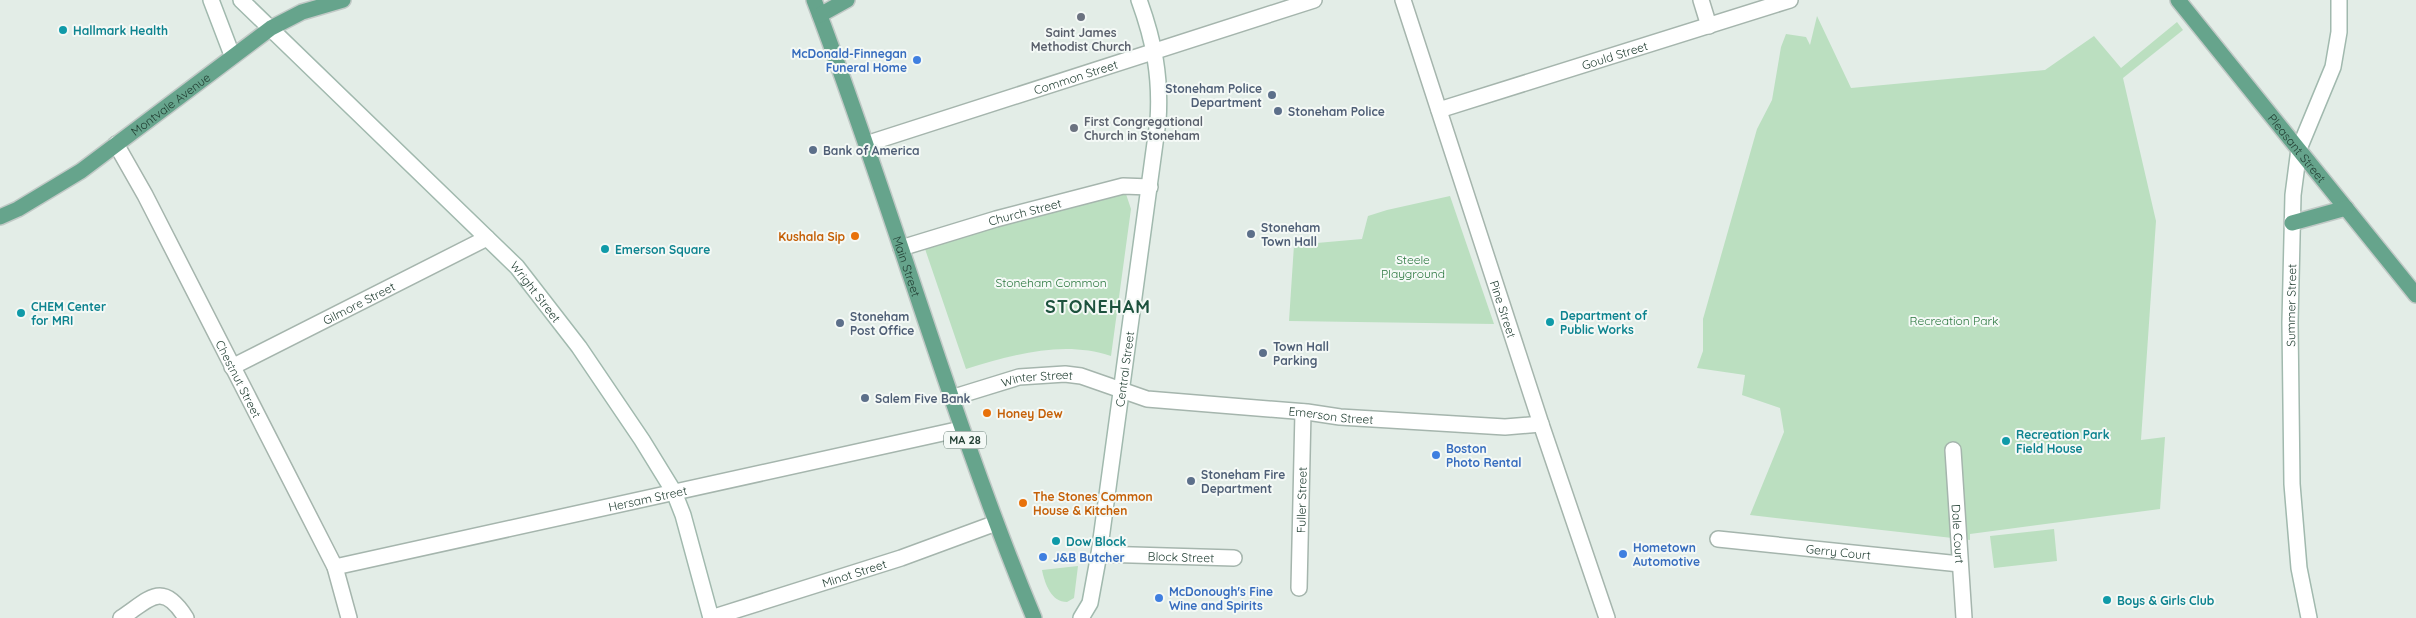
<svg xmlns="http://www.w3.org/2000/svg" width="2416" height="618" viewBox="0 0 2416 618" font-family="Quicksand,sans-serif">
	<rect width="100%" height="100%" fill="#e3ede7"/>
	<!-- green -->
	<g fill="#bbdfc0">
		<path d="M1817 16 1851 88 2045 70 2094 36 2121 68 2177 22 2183 30 2123 78 2156 221 2141 440 2165 437 2160 509 1970 534V540L1750 515 1784 432 1780 408 1742 395 1745 375 1697 368 1703 351V319L1757 129 1772 100 1781 47 1786 34 1806 37 1810 45Z"/>
		<path d="M1126 194 1131 209 1111 356C1062 340 1013 355 966 369L924 246Z"/>
		<path d="M1450 196 1494 324 1289 321 1294 245 1362 239 1368 216 1387 210Z"/>
		<path d="M2054 529 2057 561 1994 568 1990 536Z"/>
		<path d="M1078 566 1074 598 1067 602C1051 602 1045 584 1042 570Z"/>
	</g>
	<g fill="none" stroke-linecap="round" stroke-linejoin="round">
		<!-- street casing -->
		<g stroke="#a5b5ad" stroke-width="18">
			<g id="street">
				<path id="s1" d="M1403 0 1541 424 1607 618"/>
				<path d="M1701 0 1709 26"/>
				<path id="s2" d="M1439 110 1790 0"/>
				<path id="s3" d="M116 144 145 195 335 567 349 618"/>
				<path id="s4" d="M866 144 1314 0"/>
				<path id="s5" d="M901 248 996 219 1123 186 1150 187"/>
				<path id="s6" d="M232 367 487 238"/>
				<path id="s7" d="M951 398 1019 377 1065 374 1081 376 1147 399 1307 412 1340 417 1505 427 1541 424"/>
				<path id="s8" d="M1953 450 1964 618"/>
				<path id="s9" d="M1718 539 1960 564"/>
				<path id="s10" d="M1099 554 1234 558"/>
				<path id="s11" d="M335 567 961 429"/>
				<path id="s12" d="M1299 588 1303 412"/>
				<path d="M121 618C150 599 162 580 186 618"/>
				<path id="s13" d="M711 618 901 558 996 523"/>
			</g>
		</g>
		<!-- secondary casing -->
		<g stroke="#a1b9ae" stroke-width="18">
			<g id="secondary">
				<path d="M211 0 232 55"/>
				<path id="s14" d="M241 0 517 267 579 347 642 440 674 492 683 515 711 618"/>
				<path id="s15" d="M1081 618 1090 603 1099 554 1158 121C1161 77 1154 41 1139 0"/>
				<path id="s16" d="M2309 618 2299 568 2292 484 2290 323 2293 195 2299 149 2333 67 2339 32V0"/>
			</g>
		</g>
		<!-- primary casing -->
		<g stroke="#c1c9c6" stroke-width="18">
			<g id="primary">
				<path id="s17" d="M814 0C892 204 950 416 1034 618"/>
				<path id="s18" d="M2178 0 2416 295"/>
				<path d="M820 15 847 0"/>
				<path id="s19" d="M0 217 18 209 81 171 271 28 302 12 343 0"/>
				<path d="M2292 223 2346 208"/>
			</g>
		</g>
		<!-- street -->
		<use href="#street" stroke="#fff" stroke-width="15"/>
		<!-- secondary -->
		<use href="#secondary" stroke="#fff" stroke-width="15"/>
		<!-- primary -->
		<use href="#primary" stroke="#66a48c" stroke-width="15"/>
	</g>
	<!-- markers -->
	<g fill="#6b7280" stroke="#f4f9f6" stroke-width="2">
		<circle cx="1081" cy="17" r="5"/>
		<circle cx="1074" cy="128" r="5"/>
	</g>
	<g fill="#0f9aa8" stroke="#f4f9f6" stroke-width="2">
		<circle cx="63" cy="30" r="5"/>
		<circle cx="605" cy="249" r="5"/>
		<circle cx="21" cy="313" r="5"/>
		<circle cx="1550" cy="322" r="5"/>
		<circle cx="2006" cy="441" r="5"/>
		<circle cx="1056" cy="541" r="5"/>
		<circle cx="2107" cy="600" r="5"/>
	</g>
	<g fill="#3f7fe0" stroke="#f4f9f6" stroke-width="2">
		<circle cx="917" cy="60" r="5"/>
		<circle cx="1436" cy="455" r="5"/>
		<circle cx="1623" cy="554" r="5"/>
		<circle cx="1043" cy="557" r="5"/>
		<circle cx="1159" cy="598" r="5"/>
	</g>
	<g fill="#5c6f8a" stroke="#f4f9f6" stroke-width="2">
		<circle cx="1272" cy="95" r="5"/>
		<circle cx="1278" cy="111" r="5"/>
		<circle cx="813" cy="150" r="5"/>
		<circle cx="1251" cy="234" r="5"/>
		<circle cx="840" cy="323" r="5"/>
		<circle cx="1263" cy="353" r="5"/>
		<circle cx="865" cy="398" r="5"/>
		<circle cx="1191" cy="481" r="5"/>
	</g>
	<g fill="#e8710a" stroke="#f4f9f6" stroke-width="2">
		<circle cx="855" cy="236" r="5"/>
		<circle cx="987" cy="413" r="5"/>
		<circle cx="1023" cy="503" r="5"/>
	</g>
	<g text-anchor="middle" dominant-baseline="central" stroke-width="4" stroke-linejoin="round" paint-order="stroke">
		<!-- shield labels -->
		<rect fill="#f4f9f6" stroke="#61776e" stroke-width="1" x="944" y="431.5" width="42" height="17" rx="4"/>
		<g font-size="11" font-weight="bold" fill="#223f33">
			<text x="965" y="440">MA 28</text>
		</g>
		<!-- culture labels -->
		<g font-size="12" font-weight="bold" fill="#0d838f" stroke="#f4f9f6" text-anchor="start">
			<text x="73" y="30">Hallmark Health</text>
			<text x="615" y="249">Emerson Square</text>
			<text x="31" y="306">CHEM Center<tspan x="31" dy="14">for MRI</tspan></text>
			<text x="1560" y="315">Department of<tspan x="1560" dy="14">Public Works</tspan></text>
			<text x="2016" y="434">Recreation Park<tspan x="2016" dy="14">Field House</tspan></text>
			<text x="1066" y="541">Dow Block</text>
			<text x="2117" y="600">Boys &amp; Girls Club</text>
		</g>
		<!-- worship labels -->
		<g font-size="12" font-weight="bold" fill="#5b616d" stroke="#f4f9f6">
			<text x="1081" y="32">Saint James<tspan x="1081" dy="14">Methodist Church</tspan></text>
			<text x="1084" y="121" text-anchor="start">First Congregational<tspan x="1084" dy="14">Church in Stoneham</tspan></text>
		</g>
		<!-- shop labels -->
		<g font-size="12" font-weight="bold" fill="#366cbe" stroke="#f4f9f6" text-anchor="start">
			<text x="907" y="53" text-anchor="end">McDonald-Finnegan<tspan x="907" dy="14">Funeral Home</tspan></text>
			<text x="1446" y="448">Boston<tspan x="1446" dy="14">Photo Rental</tspan></text>
			<text x="1633" y="547">Hometown<tspan x="1633" dy="14">Automotive</tspan></text>
			<text x="1053" y="557">J&amp;B Butcher</text>
			<text x="1169" y="591">McDonough's Fine<tspan x="1169" dy="14">Wine and Spirits</tspan></text>
		</g>
		<!-- street labels -->
		<g font-size="12" fill="#223f33" stroke="#f4f9f6">
			<text stroke="none"><textPath href="#s2" startOffset="184">Gould Street</textPath></text>
			<text stroke="none"><textPath href="#s4" startOffset="220">Common Street</textPath></text>
			<text stroke="none"><textPath href="#s19" startOffset="205">Montvale Avenue</textPath></text>
			<text stroke="none"><textPath href="#s18" startOffset="190">Pleasant Street</textPath></text>
			<text stroke="none"><textPath href="#s5" startOffset="129">Church Street</textPath></text>
			<text stroke="none"><textPath href="#s17" startOffset="282">Main Street</textPath></text>
			<text stroke="none"><textPath href="#s14" startOffset="415">Wright Street</textPath></text>
			<text stroke="none"><textPath href="#s6" startOffset="142">Gilmore Street</textPath></text>
			<text stroke="none"><textPath href="#s16" startOffset="314">Summer Street</textPath></text>
			<text stroke="none"><textPath href="#s1" startOffset="325">Pine Street</textPath></text>
			<text stroke="none"><textPath href="#s15" startOffset="254">Central Street</textPath></text>
			<text stroke="none"><textPath href="#s3" startOffset="265">Chestnut Street</textPath></text>
			<text stroke="none"><textPath href="#s7" startOffset="89">Winter Street</textPath></text>
			<text stroke="none"><textPath href="#s7" startOffset="388">Emerson Street</textPath></text>
			<text stroke="none"><textPath href="#s11" startOffset="320">Hersam Street</textPath></text>
			<text stroke="none"><textPath href="#s12" startOffset="88">Fuller Street</textPath></text>
			<text stroke="none"><textPath href="#s8" startOffset="84">Dale Court</textPath></text>
			<text stroke="none"><textPath href="#s9" startOffset="121">Gerry Court</textPath></text>
			<text stroke="none"><textPath href="#s10" startOffset="82">Block Street</textPath></text>
			<text stroke="none"><textPath href="#s13" startOffset="150">Minot Street</textPath></text>
		</g>
		<!-- service labels -->
		<g font-size="12" font-weight="bold" fill="#4e5e75" stroke="#f4f9f6" text-anchor="start">
			<text x="1262" y="88" text-anchor="end">Stoneham Police<tspan x="1262" dy="14">Department</tspan></text>
			<text x="1288" y="111">Stoneham Police</text>
			<text x="823" y="150">Bank of America</text>
			<text x="1261" y="227">Stoneham<tspan x="1261" dy="14">Town Hall</tspan></text>
			<text x="850" y="316">Stoneham<tspan x="850" dy="14">Post Office</tspan></text>
			<text x="1273" y="346">Town Hall<tspan x="1273" dy="14">Parking</tspan></text>
			<text x="875" y="398">Salem Five Bank</text>
			<text x="1201" y="474">Stoneham Fire<tspan x="1201" dy="14">Department</tspan></text>
		</g>
		<!-- food labels -->
		<g font-size="12" font-weight="bold" fill="#c56008" stroke="#f4f9f6" text-anchor="start">
			<text x="845" y="236" text-anchor="end">Kushala Sip</text>
			<text x="997" y="413">Honey Dew</text>
			<text x="1033" y="496">The Stones Common<tspan x="1033" dy="14">House &amp; Kitchen</tspan></text>
		</g>
		<!-- park labels -->
		<g font-size="12" fill="#2b773f" stroke="#f4f9f6">
			<text x="1413" y="259">Steele<tspan x="1413" dy="14">Playground</tspan></text>
			<text x="1051" y="282">Stoneham Common</text>
			<text x="1954" y="320">Recreation Park</text>
		</g>
		<!-- district labels -->
		<g font-size="18" font-weight="bold" letter-spacing="1" fill="#1d523e" stroke="#f4f9f6">
			<text x="1098" y="306">STONEHAM</text>
		</g>
	</g>
</svg>
